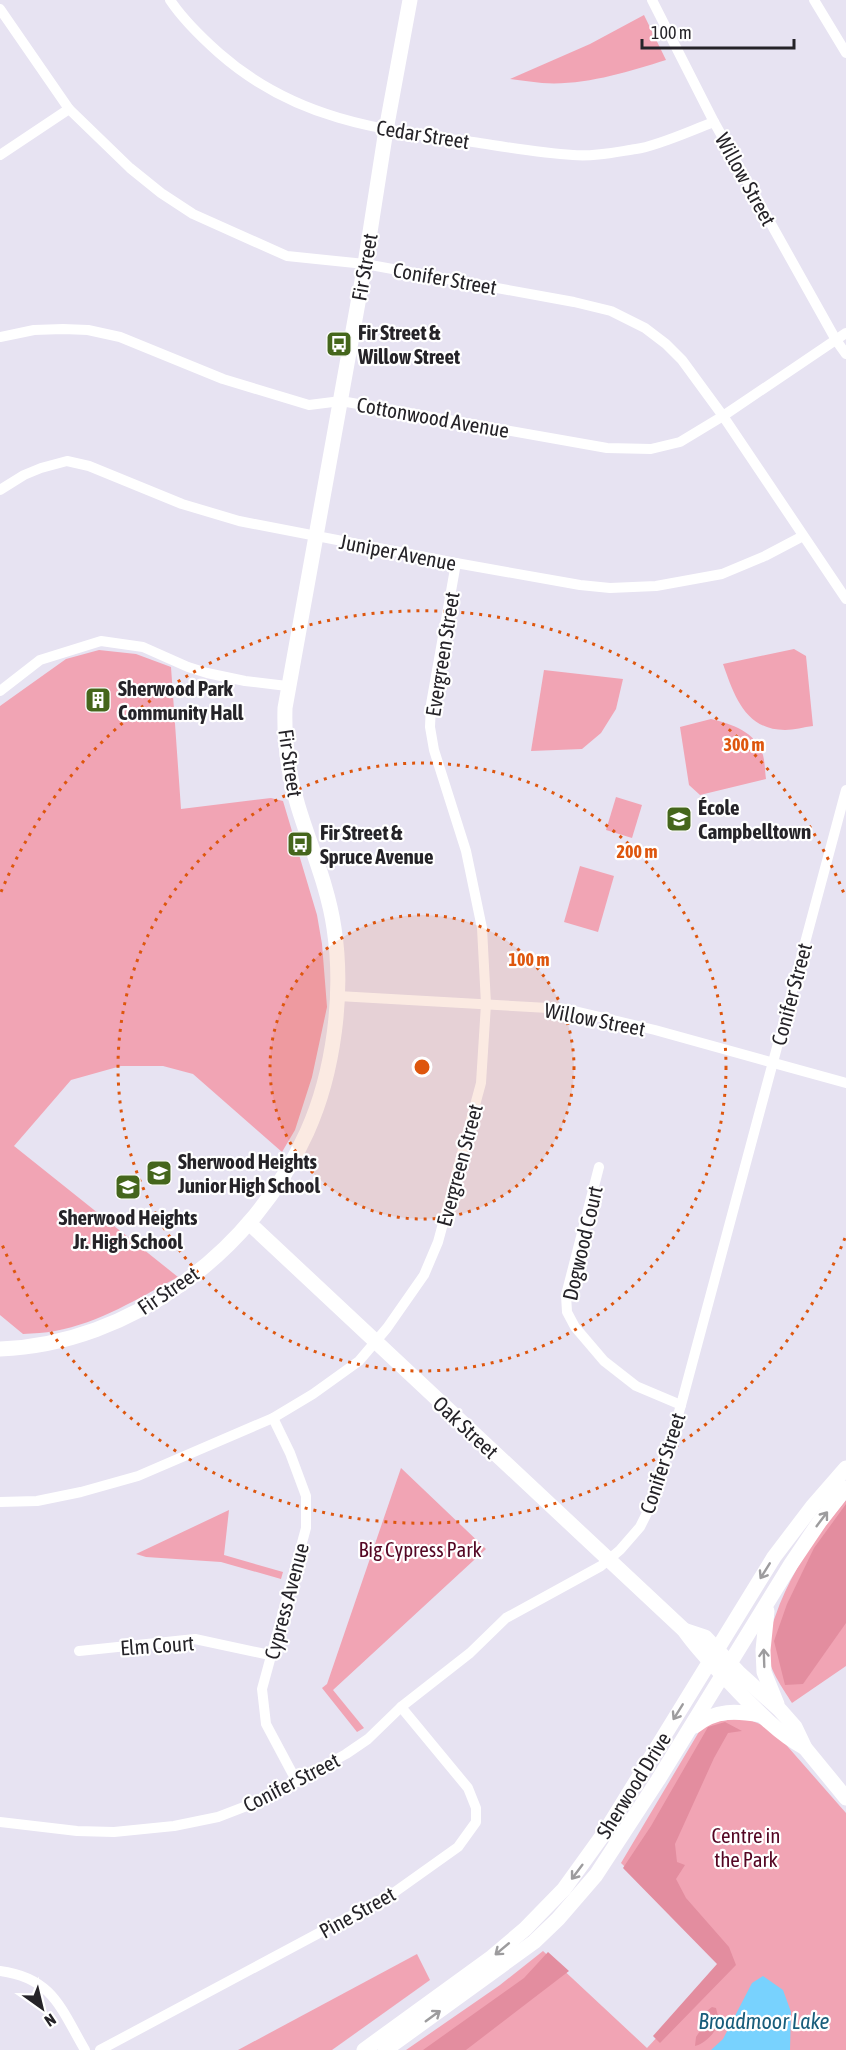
<svg xmlns="http://www.w3.org/2000/svg" width="846" height="2050" viewBox="0 0 846 2050" font-family="'Asap Condensed',sans-serif">
	<rect width="100%" height="100%" fill="#e7e3f2"/>
	<!-- green -->
	<g fill="#f1a4b4">
		<path d="M644 15 666 60C627 72 584 86 542 83 531 82 520 80 510 79L590 44Z"/>
		<path d="M794 649 806 656 813 726C804 727 794 730 785 730 745 730 734 695 723 664Z"/>
		<path d="M99 650 136 654 171 667 181 809 271 798 283 801 317 915 322 944 327 1007 312 1077 295 1130 282 1152 193 1074 163 1066H121L71 1080 14 1146 178 1277C139 1298 99 1323 55 1331 45 1333 34 1333 23 1334L0 1315V706L66 659Z"/>
		<path d="M544 670 623 679 616 709 601 733 582 749 531 751Z"/>
		<path d="M711 719C732 724 756 732 763 755 765 763 765 772 766 779L700 795 689 785 680 727Z"/>
		<path d="M616 797 642 805 632 838 606 830Z"/>
		<path d="M580 866 614 876 598 932 564 922Z"/>
		<path d="M401 1468 486 1549 333 1690 364 1728 357 1732 322 1688 327 1684Z"/>
		<path d="M846 1500V1666L792 1703C782 1687 768 1668 767 1649 767 1638 771 1627 775 1617 790 1573 816 1536 846 1500Z"/>
		<path d="M229 1510 224 1555 283 1572 281 1579 221 1562 146 1557 136 1554Z"/>
		<path d="M745 1718 767 1727 781 1739 846 1813V2050H406L500 1985 543 1951 647 2048 725 1964 621 1863 700 1730 711 1722Z"/>
		<path d="M417 1954 430 1980 332 2050H238Z"/>
	</g>
	<!-- forest -->
	<g fill="#e38d9f">
		<path d="M846 1504V1623L803 1684 785 1685 774 1641 787 1604 814 1548Z"/>
		<path d="M725 1722 742 1731 728 1733 714 1758 675 1844 677 1862 685 1865 676 1879 686 1898 729 1947 736 1965 660 2043 653 2036 717 1964 623 1868 651 1826 708 1727Z"/>
		<path d="M548 1952 569 1971 466 2050H423L524 1978Z"/>
		<path d="M712 2007 716 2008C717 2012 719 2018 718 2023 716 2033 704 2044 695 2046L696 2037 704 2025C703 2016 705 2012 712 2007Z"/>
	</g>
	<!-- water -->
	<path fill="#78d2fe" d="M763 1976 783 1990 791 2012 790 2050H711L723 2039 752 1983Z"/>
	<g fill="none" stroke-linecap="round" stroke-linejoin="round">
		<!-- street -->
		<g stroke="#fff" stroke-width="10">
			<path d="M170 0C184 21 201 37 219 53 294 119 378 130 473 142 506 147 539 153 573 155 593 157 616 152 636 149 658 146 692 130 714 122"/>
			<path d="M652 0 714 122 836 340 846 354"/>
			<path d="M814 0 846 53"/>
			<path d="M0 9 69 109 130 168 161 193 193 214 287 256 365 264 574 302 611 311 645 328 666 344 682 360 723 416 846 599"/>
			<path d="M0 155 69 109"/>
			<path d="M0 337 34 330 63 329 88 330 120 337 223 379 309 405 341 401 607 448 651 449 680 442 723 416 846 333"/>
			<path d="M0 490 24 475 41 468 67 461 89 466 182 504 239 521 456 563 580 585 610 588 656 586 722 574 765 556 803 536"/>
			<path d="M0 691 40 660 101 641 143 647 188 667 207 673 245 681 287 686"/>
			<path d="M338 996 566 1009 655 1030 846 1083"/>
			<path d="M599 1167 566 1295 567 1312 575 1327 604 1361 636 1386 681 1405"/>
			<path d="M273 1418 290 1453 306 1496V1528L262 1689 266 1724 297 1782"/>
			<path d="M0 1502 37 1501 81 1492 138 1476 273 1418 313 1394 359 1361 387 1328 424 1275 438 1242 481 1083 486 1004 482 928 466 851 434 750 430 727 431 704 456 563"/>
			<path d="M79 1651 195 1639 270 1655"/>
			<path d="M0 1822 77 1831 114 1832 174 1826 218 1817 265 1799 346 1754 368 1739 401 1707 470 1653 506 1618 601 1566 620 1550 640 1527 653 1501 681 1405 846 790"/>
			<path d="M0 1971C53 1978 61 2009 85 2050"/>
			<path d="M100 2050 392 1894 458 1847 476 1822V1808L468 1788 401 1707"/>
		</g>
		<!-- secondary -->
		<g stroke="#fff" stroke-width="15">
			<path d="M249 1223 684 1630C700 1653 718 1670 737 1690 758 1712 779 1734 805 1748"/>
			<path d="M0 1349C131 1344 254 1251 307 1132 334 1072 344 993 334 928 328 886 310 846 298 806 288 774 284 742 285 708L365 264 386 130 410 0"/>
			<path d="M767 1611 763 1650 764 1672 777 1704"/>
			<path d="M684 1630 705 1637 738 1672 780 1710 795 1727 805 1748 846 1798"/>
			<path d="M695 1726C716 1709 737 1711 761 1715"/>
			<path d="M364 2050 492 1957 525 1929 564 1889 605 1832 774 1557 812 1507 846 1468"/>
			<path d="M385 2050 534 1942 558 1919 596 1875 658 1780 791 1564 820 1521 846 1488"/>
		</g>
	</g>
	<!-- one-way arrows -->
	<defs><path id="oneway-shaft" d="M-6 0H5M1.5-3L5.5 0L1.5 3" fill="none" stroke-width="1.6" stroke-linecap="round" stroke-linejoin="round" transform="scale(1.5)"/></defs>
	<g stroke="#9d9c9e">
		<use href="#oneway-shaft" transform="translate(822 1519) rotate(-53)"/>
		<use href="#oneway-shaft" transform="translate(765 1571) rotate(122)"/>
		<use href="#oneway-shaft" transform="translate(764 1658) rotate(-92)"/>
		<use href="#oneway-shaft" transform="translate(678 1712) rotate(122)"/>
		<use href="#oneway-shaft" transform="translate(577 1872) rotate(127)"/>
		<use href="#oneway-shaft" transform="translate(502 1949) rotate(140)"/>
		<use href="#oneway-shaft" transform="translate(433 2016) rotate(-36)"/>
	</g>
	<!-- distance rings -->
	<circle cx="422" cy="1067" r="152" fill="#de560d" fill-opacity=".12"/>
	<g fill="none" stroke="#de560d" stroke-width="3" stroke-dasharray="3 6">
		<circle cx="422" cy="1067" r="152"/>
		<circle cx="422" cy="1067" r="304"/>
		<path d="M845 1238A456 456 0 0 1 1 1242M1 892A456 456 0 0 1 845 896"/>
	</g>
	<!-- icons -->
	<defs>
		<g id="bus-square" transform="scale(1.35)"><rect x="-9" y="-9" width="18" height="18" rx="4" fill="#45661c" stroke="#fff"/><path d="M-5-6H5V4H4V6H2V4H-2V6H-4V4H-5ZM-3.5-4V0h7V-4ZM-3.5 1.2v1.5H-2V1.2ZM2 1.2v1.5H3.5V1.2Z" fill="#fff"/></g>
		<g id="building-square" transform="scale(1.35)"><rect x="-9" y="-9" width="18" height="18" rx="4" fill="#45661c" stroke="#fff"/><path d="M-4-6H4V6H1V3H-1V6H-4ZM-2.5-4.3h1.7v1.8h-1.7ZM.8-4.3h1.7v1.8H.8ZM-2.5-1h1.7V.8h-1.7ZM.8-1h1.7V.8H.8Z" fill="#fff"/></g>
		<g id="school-square" transform="scale(1.35)"><rect x="-9" y="-9" width="18" height="18" rx="4" fill="#45661c" stroke="#fff"/><path d="M0-5L7-2L0 1L-7-2ZM-4 1L0 2.5L4 1V4Q0 6-4 4Z" fill="#fff"/></g>
	</defs>
	<g fill-rule="evenodd">
		<use href="#bus-square" x="339" y="344"/>
		<use href="#building-square" x="98" y="700"/>
		<use href="#school-square" x="679" y="819"/>
		<use href="#bus-square" x="300" y="844"/>
		<use href="#school-square" x="159" y="1173"/>
		<use href="#school-square" x="128" y="1187"/>
	</g>
	<g text-anchor="middle" dominant-baseline="central" stroke-width="4.5" stroke-linejoin="round" paint-order="stroke">
		<!-- street labels -->
		<g font-size="21" fill="#252328" stroke="#fff">
			<text transform="translate(423 134) rotate(9)">Cedar Street</text>
			<text transform="translate(746 179) rotate(61)">Willow Street</text>
			<text transform="translate(364 267) rotate(-80)">Fir Street</text>
			<text transform="translate(445 278) rotate(10)">Conifer Street</text>
			<text transform="translate(433 417) rotate(10)">Cottonwood Avenue</text>
			<text transform="translate(398 552) rotate(11)">Juniper Avenue</text>
			<text transform="translate(442 654) rotate(-81)">Evergreen Street</text>
			<text transform="translate(291 763) rotate(82)">Fir Street</text>
			<text transform="translate(791 994) rotate(-75)">Conifer Street</text>
			<text transform="translate(595 1019) rotate(11)">Willow Street</text>
			<text transform="translate(459 1165) rotate(-75)">Evergreen Street</text>
			<text transform="translate(582 1243) rotate(-77)">Dogwood Court</text>
			<text transform="translate(168 1290) rotate(-34)">Fir Street</text>
			<text transform="translate(466 1427) rotate(43)">Oak Street</text>
			<text transform="translate(662 1463) rotate(-72)">Conifer Street</text>
			<text transform="translate(286 1601) rotate(-75)">Cypress Avenue</text>
			<text transform="translate(157 1645) rotate(-4)">Elm Court</text>
			<text transform="translate(291 1782) rotate(-27)">Conifer Street</text>
			<text transform="translate(633 1785) rotate(-58)">Sherwood Drive</text>
			<text transform="translate(357 1912) rotate(-29)">Pine Street</text>
		</g>
		<!-- poi labels -->
		<g font-size="21" font-weight="bold" fill="#252328" stroke="#fff" text-anchor="start">
			<text x="358" y="332">Fir Street &amp;<tspan x="358" dy="24">Willow Street</tspan></text>
			<text x="118" y="688">Sherwood Park<tspan x="118" dy="24">Community Hall</tspan></text>
			<text x="698" y="807">École<tspan x="698" dy="24">Campbelltown</tspan></text>
			<text x="320" y="832">Fir Street &amp;<tspan x="320" dy="24">Spruce Avenue</tspan></text>
			<text x="178" y="1161">Sherwood Heights<tspan x="178" dy="24">Junior High School</tspan></text>
			<text x="128" y="1217" text-anchor="middle">Sherwood Heights<tspan x="128" dy="24">Jr. High School</tspan></text>
		</g>
		<!-- park labels -->
		<g font-size="21" fill="#540623" stroke="#fff">
			<text x="420" y="1549">Big Cypress Park</text>
			<text x="746" y="1835">Centre in<tspan x="746" dy="24">the Park</tspan></text>
		</g>
		<!-- water labels -->
		<g font-size="22" font-style="italic" fill="#185d7b" stroke="#fff">
			<text x="764" y="2021">Broadmoor Lake</text>
		</g>
	</g>
	<circle cx="422" cy="1067" r="9" fill="#de560d" stroke="#fff" stroke-width="3"/>
	<g font-size="18" text-anchor="middle" font-weight="bold" fill="#de560d" stroke="#fff" stroke-width="4.5" stroke-linejoin="round" paint-order="stroke">
		<text x="744" y="751">300 m</text>
		<text x="637" y="858">200 m</text>
		<text x="529" y="966">100 m</text>
	</g>
	<!-- north arrow -->
	<g transform="translate(42 2008) rotate(146)" stroke="#ffffff" stroke-width="4.5" paint-order="stroke">
	<path d="M0-4.5L10 22L0 15L-10 22Z" fill="#252328"/>
	<text y="-9" font-size="16" font-weight="bold" text-anchor="middle" fill="#252328">N</text>
	</g>
	<!-- scale -->
	<path d="M642 39v9h152v-9" fill="none" stroke="#252328" stroke-width="3"/>
	<text x="651" y="39" font-size="18" fill="#252328" stroke="#ffffff" stroke-width="4.5" paint-order="stroke">100 m</text>
</svg>
